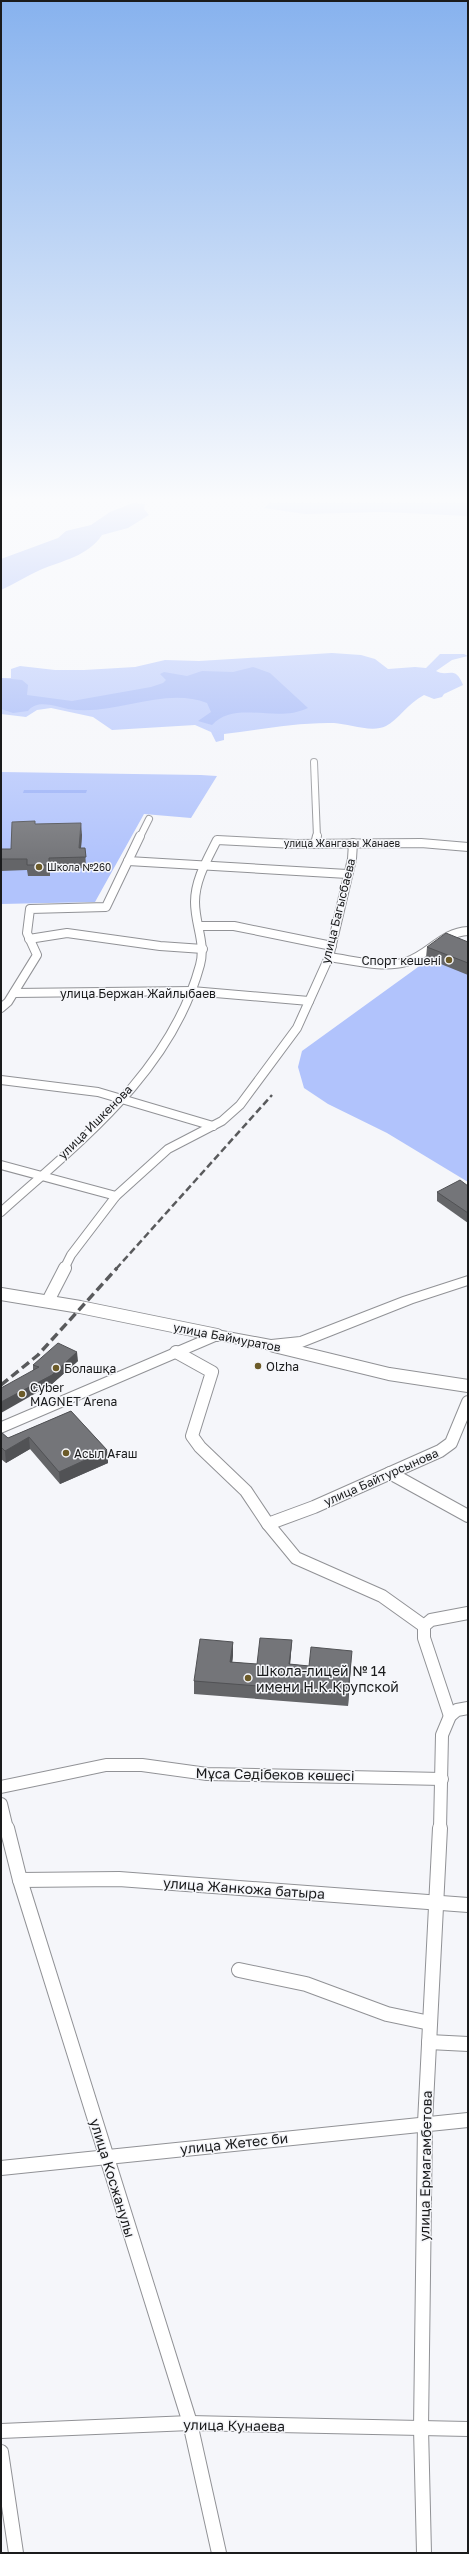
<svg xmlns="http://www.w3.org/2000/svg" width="469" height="2554" viewBox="0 0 469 2554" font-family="'Golos Text',sans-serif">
	<rect width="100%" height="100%" fill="#f5f6fa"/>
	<!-- green -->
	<g fill="#b1c3fc">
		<path d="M269 503H468V516L383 512 305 514 264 508Z"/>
		<path d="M332 653 361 655 375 659 388 669 415 667 426 668 440 654H464L468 656 452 660 436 671C448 678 455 664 463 685L444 694 442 697 434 699 424 695C408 703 398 720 386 726 372 733 349 724 334 723 297 722 260 730 224 734V740L216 742 211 732 195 725 112 730 93 717 51 708 37 710 26 717 1 714V678H11V669L20 666 55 670H84L135 667 165 660 199 661Z"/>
		<path d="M1 772 201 775 217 776 191 818 144 814 95 902 1 904Z"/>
		<path d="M468 942V1182L387 1133 328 1104 304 1088 298 1067 302 1051 425 962 424 955Z"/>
	</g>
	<!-- water -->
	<g fill="#97aef7">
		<path d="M133 503 145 504 144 509 149 515 128 528 102 535C87 557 63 560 40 570 27 576 14 584 1 590V559L58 538 66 531 91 525 110 512Z"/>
		<path d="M253 667 270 673 308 708C275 724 236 699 212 725L198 721 211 712 207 703C163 686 114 717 68 709 55 706 37 699 28 711L13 713 1 709V678L22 680 28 685 27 695 72 701 151 687 163 683 166 680 160 674 164 672 187 676 202 671 233 672Z"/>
		<path d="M24 790H87L86 793H23Z"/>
	</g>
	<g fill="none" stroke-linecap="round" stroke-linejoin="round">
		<!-- street-far3 casing -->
		<g stroke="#919296" stroke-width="8">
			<g id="street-far3">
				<path d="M314 762 317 837"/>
				<path d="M140 837 149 819"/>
			</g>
		</g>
		<!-- street-far2 casing -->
		<g stroke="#919296" stroke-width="10">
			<g id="street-far2">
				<path d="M315 844 317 836"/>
				<path d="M128 861 347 874"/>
				<path d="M199 926H234L332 946"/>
				<path d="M29 939 67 933 160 946 203 949"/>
				<path d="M329 957C353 960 382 969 406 962 429 955 442 932 468 931"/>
				<path d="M14 993 192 991 309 1001"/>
				<path d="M1 1008 8 1002 37 955 27 933 30 909 106 907 140 836"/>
				<path d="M1 1080 98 1092 213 1126"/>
				<path d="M1 1165 116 1196"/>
				<path d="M1 1212C80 1141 171 1072 200 965 206 943 195 925 195 902 195 880 207 860 217 840L295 844 421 843 468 847"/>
				<path d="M64 1269 71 1255 116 1196 168 1149 222 1121 240 1105 297 1028 329 957 352 859 353 843"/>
			</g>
		</g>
		<!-- street-far1 casing -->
		<g stroke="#919296" stroke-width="14">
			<g id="street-far1">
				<path d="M1 1294 80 1307 217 1335"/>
				<path d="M48 1301 65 1268"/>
				<path d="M274 1346 389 1374 468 1386"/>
				<path d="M176 1352 212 1372 192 1436 200 1447 246 1491 268 1524 296 1558 382 1596 424 1626"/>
				<path d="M390 1473 468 1516"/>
				<path d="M268 1524 314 1507 440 1451 451 1443 468 1402"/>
				<path d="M450 1716 424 1638V1626L431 1620 468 1613"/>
				<path d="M1 1787 106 1765H142L207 1774 442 1779"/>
				<path d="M1 1804 7 1829"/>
				<path d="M440 1829 442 1735 450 1716 457 1710 468 1708"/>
			</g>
		</g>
		<!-- street casing -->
		<g stroke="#919296" stroke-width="16">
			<g id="street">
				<path d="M7 1828 20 1880 190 2423 219 2553"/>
				<path d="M20 1880 119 1879 468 1905"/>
				<path d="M239 1970 306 1984 387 2014 430 2023"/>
				<path d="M429 2042 468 2044"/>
				<path d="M1 2168 468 2120"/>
				<path d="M1 2431 190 2423 468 2429"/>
				<path d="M1 2452 16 2553"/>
				<path d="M424 2553 421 2428 425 2123 440 1828"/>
			</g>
		</g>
		<!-- secondary casing -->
		<g stroke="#919296" stroke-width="2">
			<path id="secondary" d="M468 1276V1285L413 1303 302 1347 271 1350 218 1340 1 1433V1422L212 1332 217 1330 271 1340 300 1337 403 1297Z"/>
		</g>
		<!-- street-far3 -->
		<use href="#street-far3" stroke="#fff" stroke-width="6"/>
		<!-- street-far2 -->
		<use href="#street-far2" stroke="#fff" stroke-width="8"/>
		<!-- street-far1 -->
		<use href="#street-far1" stroke="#fff" stroke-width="12"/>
		<!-- street -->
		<use href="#street" stroke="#fff" stroke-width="14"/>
		<!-- secondary -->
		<use href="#secondary" fill="#fff" fill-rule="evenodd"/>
		<!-- rail-far1 -->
		<path stroke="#595a5c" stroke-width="2.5" stroke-dasharray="7 3.5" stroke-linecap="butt" d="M116 1269 272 1095"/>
		<!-- rail -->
		<path stroke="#595a5c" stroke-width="3.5" stroke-dasharray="9 4.5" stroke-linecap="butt" d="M1 1385 38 1355 117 1268"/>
	</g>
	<!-- wall -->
	<g fill="#646568">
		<path d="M35 824 82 835 81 848H85L86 868 50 869V876H28L27 870 1 871V849H11Z"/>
		<path d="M468 942V975L426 958 427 947Z"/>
		<path d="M468 1186V1223L437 1201V1192Z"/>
		<path d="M78 1361 52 1384 33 1370V1365Z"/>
		<path d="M71 1411 107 1450 108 1463 60 1484 30 1449 6 1463 1 1459V1432L8 1438Z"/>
		<path d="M292 1640 291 1653 290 1664 309 1666 351 1664 348 1706 194 1694V1681L233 1642V1655L232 1662 257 1664Z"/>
	</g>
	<!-- shaded-wall -->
	<g fill="#515255">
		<path d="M81 823 82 835 80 859 79 848Z"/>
		<path d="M77 1352 78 1361 52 1384 1 1413V1402Z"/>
		<path d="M29 1437 30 1449 6 1463 5 1451Z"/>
		<path d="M107 1450 108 1463 60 1484 59 1472Z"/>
		<path d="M292 1640 291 1653 289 1677V1664Z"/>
		<path d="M233 1642V1655L231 1675 230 1662Z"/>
		<path d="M352 1651 351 1664 348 1706V1693Z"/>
	</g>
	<!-- building -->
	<g fill="#747579" stroke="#515255">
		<path d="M35 821V824L81 823 79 848H85L86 857 49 858V865H27V859H1V849H11L12 822Z"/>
		<path d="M446 933 468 942V963L427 947Z"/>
		<path d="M460 1180 468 1186V1213L437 1192Z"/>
		<path d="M58 1343 77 1352 52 1375 1 1402V1388L39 1367 33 1365Z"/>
		<path d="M71 1411 107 1450 59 1472 29 1437 5 1451 1 1447V1432L8 1438Z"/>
		<path d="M260 1638 292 1640 289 1664 309 1666 311 1647 352 1651 348 1693 194 1681 200 1639 233 1642 230 1662 257 1664Z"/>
	</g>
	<!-- sky -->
	<linearGradient id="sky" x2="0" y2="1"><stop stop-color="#87b2ee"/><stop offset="0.58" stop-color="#fafbfd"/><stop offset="1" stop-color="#fafbfd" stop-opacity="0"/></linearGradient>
	<rect width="469" height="861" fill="url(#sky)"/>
	<!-- markers -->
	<g fill="#6c5b29" stroke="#f5f6fa" stroke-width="1.5">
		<circle cx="39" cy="867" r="4"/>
		<circle cx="449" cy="960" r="4"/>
		<circle cx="258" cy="1366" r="4"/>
		<circle cx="56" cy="1368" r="4"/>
		<circle cx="22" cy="1394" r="4"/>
		<circle cx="66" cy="1453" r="4"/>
		<circle cx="248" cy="1678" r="4"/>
	</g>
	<g text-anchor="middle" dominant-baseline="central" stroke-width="3" stroke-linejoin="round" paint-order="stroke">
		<!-- far-street labels -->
		<g font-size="10" fill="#1a1b1c" stroke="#f5f6fa">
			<text x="342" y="843">улица Жангазы Жанаев</text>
		</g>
		<!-- far-poi labels -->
		<g font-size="10" fill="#1a1b1c" stroke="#f5f6fa" text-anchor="start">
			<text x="47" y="867">Школа №260</text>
		</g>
		<!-- street labels -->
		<g font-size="12" fill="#1a1b1c" stroke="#f5f6fa">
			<text transform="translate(338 911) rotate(-76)">улица Багысбаева</text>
			<text x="138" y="993">улица Бержан Жайлыбаев</text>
			<text transform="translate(95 1122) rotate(-45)">улица Ишкенова</text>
			<text transform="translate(227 1337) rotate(11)">улица Баймуратов</text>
			<text transform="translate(381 1477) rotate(-24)">улица Байтурсынова</text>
		</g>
		<!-- poi labels -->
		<g font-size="12" fill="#1a1b1c" stroke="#f5f6fa" text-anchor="start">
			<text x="441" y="960" text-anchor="end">Спорт кешені</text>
			<text x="266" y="1366">Olzha</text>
			<text x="64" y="1368">Болашқа</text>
			<text x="30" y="1387">Cyber<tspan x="30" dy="14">MAGNET Arena</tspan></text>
			<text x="74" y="1453">Асыл Ағаш</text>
		</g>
		<!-- near-poi labels -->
		<g font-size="14" fill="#1a1b1c" stroke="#f5f6fa" text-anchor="start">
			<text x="256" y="1670">Школа-лицей № 14<tspan x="256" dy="16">имени Н.К.Крупской</tspan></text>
		</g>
		<!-- near-street labels -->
		<g font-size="14" fill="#1a1b1c" stroke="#f5f6fa">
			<text transform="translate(275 1774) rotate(1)">Мұса Сәдібеков көшесі</text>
			<text transform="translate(244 1888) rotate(4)">улица Жанкожа батыра</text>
			<text transform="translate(234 2143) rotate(-6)">улица Жетес би</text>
			<text transform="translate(425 2166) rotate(-89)">улица Ермагамбетова</text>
			<text transform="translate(113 2178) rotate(73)">улица Косжанулы</text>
			<text transform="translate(234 2425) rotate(1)">улица Кунаева</text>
		</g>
	</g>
	<!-- border -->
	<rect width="469" height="2554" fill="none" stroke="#1a1b1c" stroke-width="4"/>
</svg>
